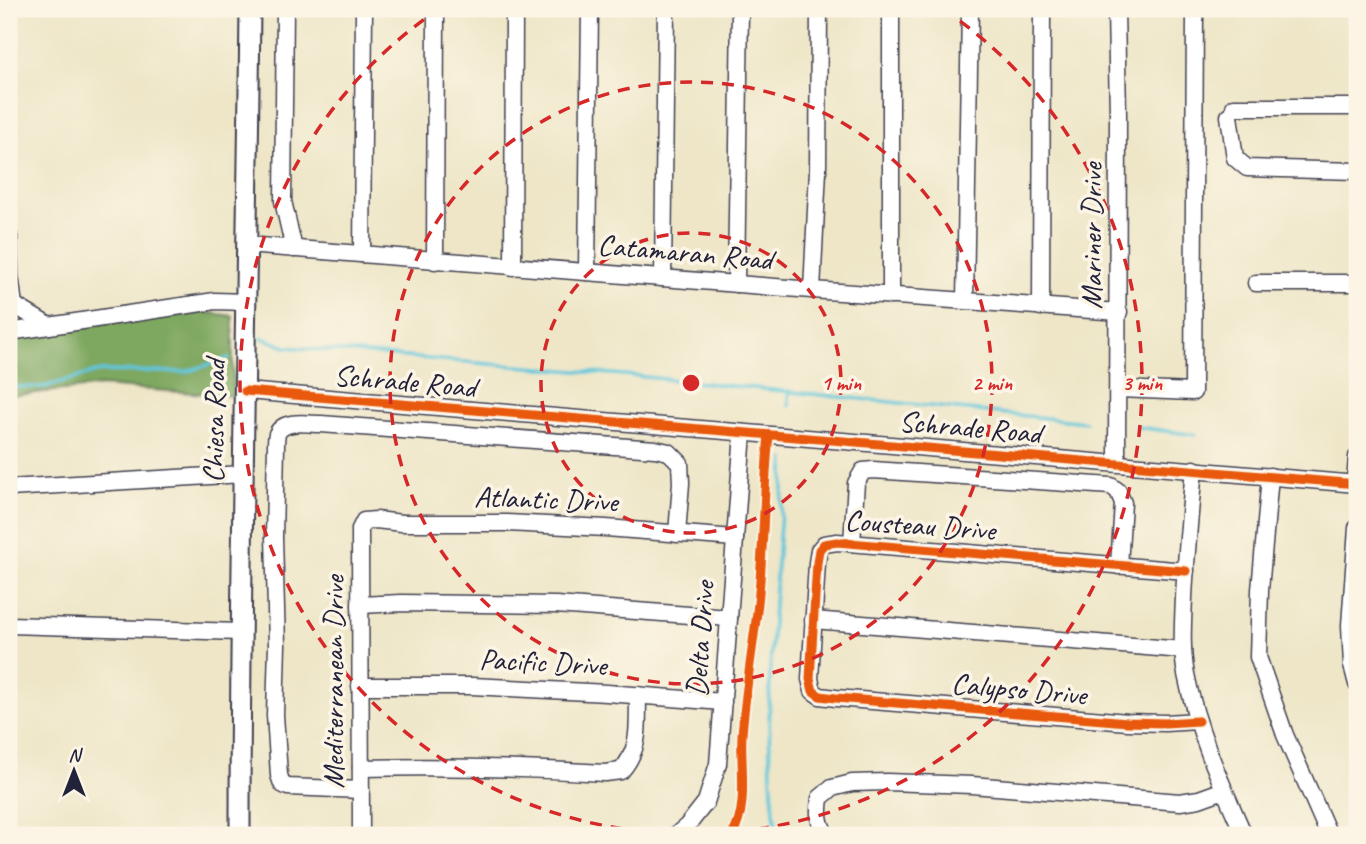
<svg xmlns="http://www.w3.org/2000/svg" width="1366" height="844" viewBox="0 0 1366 844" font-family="Caveat,sans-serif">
	<rect width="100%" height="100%" fill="#fcf5e5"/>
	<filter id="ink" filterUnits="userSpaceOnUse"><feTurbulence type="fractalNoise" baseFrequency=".0143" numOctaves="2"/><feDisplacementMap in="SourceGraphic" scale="14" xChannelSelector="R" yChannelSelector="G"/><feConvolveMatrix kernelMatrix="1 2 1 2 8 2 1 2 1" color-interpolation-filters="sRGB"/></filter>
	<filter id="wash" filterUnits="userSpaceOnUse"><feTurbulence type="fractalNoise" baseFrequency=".00686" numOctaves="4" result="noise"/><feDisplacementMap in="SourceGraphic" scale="28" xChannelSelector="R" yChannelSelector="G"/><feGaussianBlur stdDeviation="1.57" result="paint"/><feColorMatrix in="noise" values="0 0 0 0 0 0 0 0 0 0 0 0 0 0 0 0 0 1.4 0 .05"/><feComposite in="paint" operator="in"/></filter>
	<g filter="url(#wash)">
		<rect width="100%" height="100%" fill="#eee6c7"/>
		<!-- forest -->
		<path fill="#7ea75f" stroke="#50644d" stroke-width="2" d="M188 310 233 316V396L101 386 9 396V337Z"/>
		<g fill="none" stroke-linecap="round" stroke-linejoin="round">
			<!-- stream -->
			<g stroke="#5fc6db" stroke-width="3.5">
				<path d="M262 338 286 347 636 376 1086 422"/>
				<path d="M9 387H44L100 371 185 372 229 358"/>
				<path d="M789 406V391"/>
				<path d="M1137 427 1196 435"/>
				<path d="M777 835C759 713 777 582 785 459"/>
			</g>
		</g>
	</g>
	<g filter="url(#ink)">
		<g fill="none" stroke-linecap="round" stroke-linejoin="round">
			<!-- minor casing -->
			<g stroke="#413f50" stroke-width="19">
				<g id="minor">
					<path d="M285 9 283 201 294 249"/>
					<path d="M1116 9 1118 115 1117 463"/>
					<path d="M1234 107H1357"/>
					<path d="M1229 116 1235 158 1247 168 1357 171"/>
					<path d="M9 236 10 275 14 305"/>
					<path d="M247 245 812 290 1119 312"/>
					<path d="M362 254 364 9"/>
					<path d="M435 261 436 9"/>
					<path d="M513 267 514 9"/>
					<path d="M587 272 590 9"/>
					<path d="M663 278 666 9"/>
					<path d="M1256 283H1357"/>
					<path d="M736 284 740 9"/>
					<path d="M812 290 818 170 819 9"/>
					<path d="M891 296V9"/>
					<path d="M965 301 970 9"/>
					<path d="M9 302 49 326"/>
					<path d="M1041 307 1042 9"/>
					<path d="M9 332 215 301 246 302"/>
					<path d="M1118 389 1193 392 1195 9"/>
					<path d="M245 391 1357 484"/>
					<path d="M1194 469C1190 512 1186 555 1184 598 1183 623 1181 649 1186 674 1197 731 1221 783 1244 835"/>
					<path d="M1270 476 1260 590 1258 657 1285 735 1329 835"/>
					<path d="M1355 483 1357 457"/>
					<path d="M9 488 243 474"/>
					<path d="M1357 528 1350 625 1352 665 1357 684"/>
					<path d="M852 543 856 483 863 471 873 470 1111 486 1118 491 1123 503 1119 566"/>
					<path d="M1186 571 837 542 824 544 819 550 817 563 810 679 813 691 820 696 836 698 1128 722 1165 723 1198 721"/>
					<path d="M360 605 401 603 556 605 729 618"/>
					<path d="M813 620 1183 650"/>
					<path d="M9 625 240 632"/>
					<path d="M360 686H472L607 693 723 702"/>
					<path d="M361 768C443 766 524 768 605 773L621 771C642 747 637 724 638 695"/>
					<path d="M361 790 288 787 282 784 279 775 275 715 277 645 274 537 276 446C276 442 276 438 277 434 283 419 308 424 321 424L655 449 669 452 680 463 681 483 677 534"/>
					<path d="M361 835 360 529 364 521 376 520 402 523H507L606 528 735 538"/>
					<path d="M676 835 687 826 706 802 718 764 743 433"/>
					<path d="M826 835C818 822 818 813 820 798L832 788 852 783 887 782 972 785 1180 802 1199 799 1224 790"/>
				</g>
			</g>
			<!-- major casing -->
			<g stroke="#413f50" stroke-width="23">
				<path id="major" d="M240 835C240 560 247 284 250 9"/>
			</g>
			<!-- minor -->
			<use href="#minor" stroke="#fff" stroke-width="16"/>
			<!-- major -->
			<use href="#major" stroke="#fff" stroke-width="19"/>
			<!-- cycleway casing -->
			<g stroke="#fcf5e5" stroke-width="13">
				<g id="cycleway">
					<path d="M245 391 1357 484"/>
					<path d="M1186 571 837 542 824 544 819 550 817 563 810 679 813 691 820 696 836 698 1128 722 1165 723 1198 721"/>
					<path d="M732 835C749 809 740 765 742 735 745 694 752 653 757 612 764 554 763 494 769 435"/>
				</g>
			</g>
			<!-- cycleway -->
			<use href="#cycleway" stroke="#e8590c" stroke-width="9"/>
		</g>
	</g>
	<!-- distance rings -->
	<g fill="none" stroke="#d62828" stroke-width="3.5" stroke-dasharray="12 9">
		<circle cx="691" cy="383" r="150"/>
		<circle cx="691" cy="383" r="301"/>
		<path d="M943 9A451 451 0 1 1 439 9"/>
	</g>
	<g text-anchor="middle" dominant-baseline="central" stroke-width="7" stroke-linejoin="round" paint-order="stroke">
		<!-- street labels -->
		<g font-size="30" fill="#22223b" stroke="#fcf5e5">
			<text transform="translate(1091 236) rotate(-90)">Mariner Drive</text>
			<text transform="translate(685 252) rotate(5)">Catamaran Road</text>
			<text transform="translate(405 381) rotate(5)">Schrade Road</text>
			<text transform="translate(214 421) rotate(-89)">Chiesa Road</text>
			<text transform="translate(970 427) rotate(5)">Schrade Road</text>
			<text transform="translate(546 499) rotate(2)">Atlantic Drive</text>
			<text transform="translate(920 525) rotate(4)">Cousteau Drive</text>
			<text transform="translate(700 639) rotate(-86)">Delta Drive</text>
			<text transform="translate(543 662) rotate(3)">Pacific Drive</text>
			<text transform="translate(333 682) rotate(-90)">Mediterranean Drive</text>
			<text transform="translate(1019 689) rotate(5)">Calypso Drive</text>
		</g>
	</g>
	<circle cx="691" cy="383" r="10" fill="#d62828" stroke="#fcf5e5" stroke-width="3.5"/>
	<g font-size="21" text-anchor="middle" font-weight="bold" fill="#d62828" stroke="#fcf5e5" stroke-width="7" stroke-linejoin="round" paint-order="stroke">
		<text x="841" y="390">1 min</text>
		<text x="992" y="390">2 min</text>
		<text x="1142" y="390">3 min</text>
	</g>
	<!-- margin -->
	<rect width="1366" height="844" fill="none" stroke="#fcf5e5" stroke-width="35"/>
	<!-- north arrow -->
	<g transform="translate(74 771)" stroke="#fcf5e5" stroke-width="5" paint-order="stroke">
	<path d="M0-5L12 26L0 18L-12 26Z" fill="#22223b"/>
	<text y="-10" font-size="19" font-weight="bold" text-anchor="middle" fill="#22223b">N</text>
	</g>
</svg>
